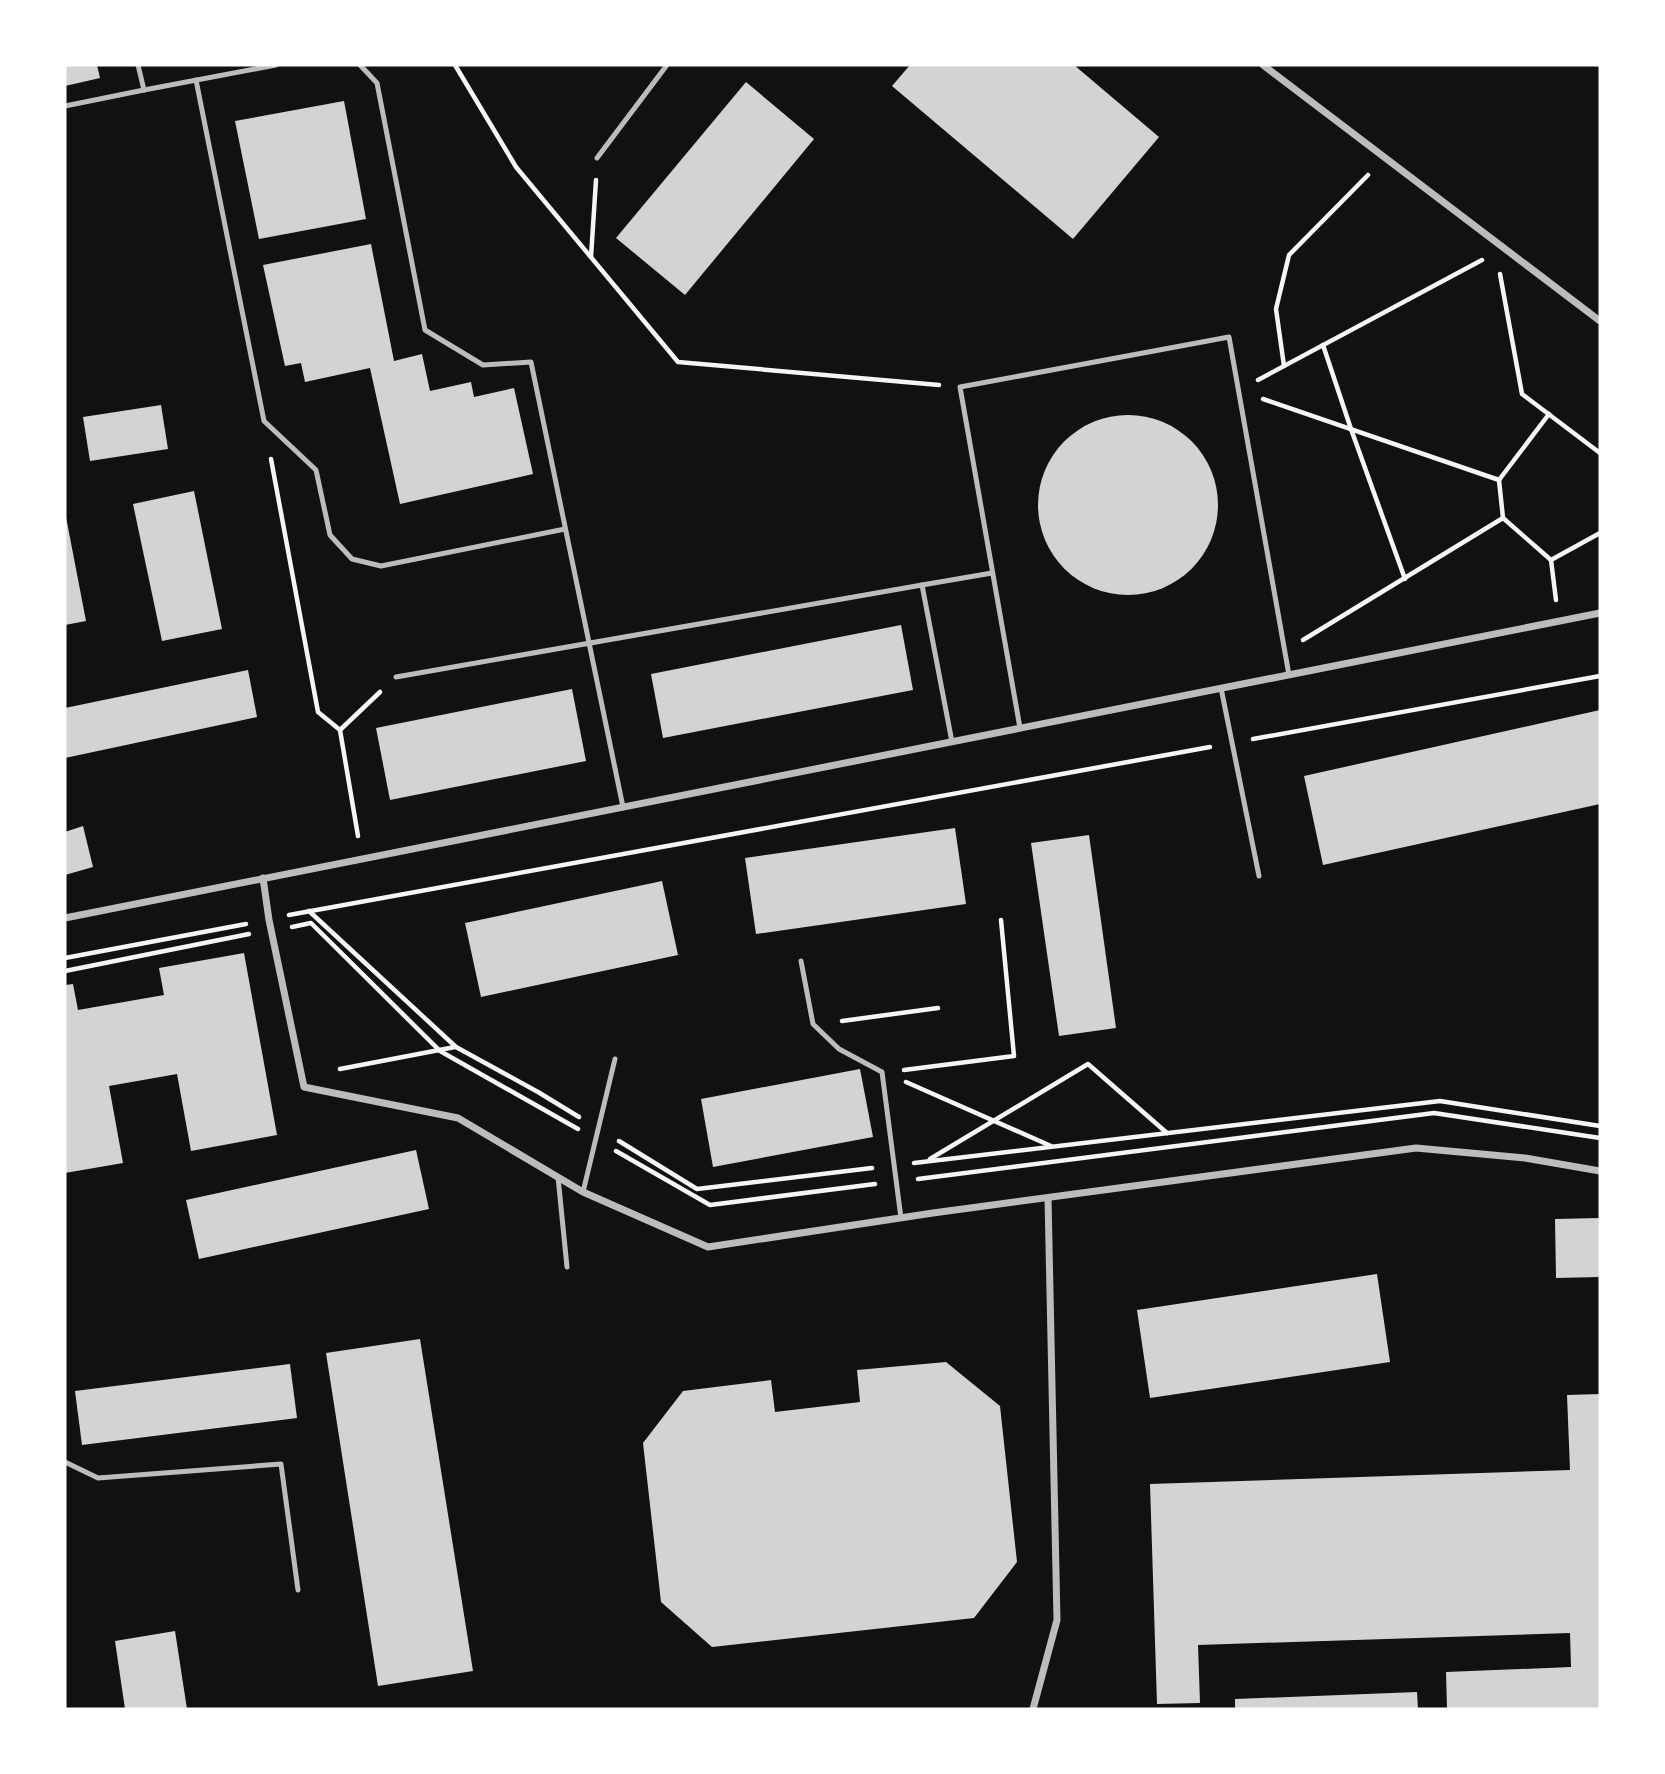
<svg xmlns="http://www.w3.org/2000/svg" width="1665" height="1774" viewBox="0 0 1665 1774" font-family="'Work Sans',sans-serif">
	<rect width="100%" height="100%" fill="#111"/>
	<!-- building -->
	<g fill="#d3d3d3">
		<path d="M65 65H97L100 78 65 86Z"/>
		<path d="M910 65H1074L1159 137 1073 239 892 86Z"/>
		<path d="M746 82 814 139 685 295 616 238Z"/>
		<path d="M344 101 366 219 259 239 235 121Z"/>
		<path d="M371 244 394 361 422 354 430 391 471 382 474 397 514 388 533 474 400 504 370 368 305 382 301 363 285 366 263 265Z"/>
		<path d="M161 405 168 449 90 461 83 417Z"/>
		<circle cx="1128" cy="505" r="90"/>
		<path d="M194 491 222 629 162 641 133 504Z"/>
		<path d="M65 517H66L86 621 65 625Z"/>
		<path d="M901 625 913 690 663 738 651 674Z"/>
		<path d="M248 670 257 717 65 758V708Z"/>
		<path d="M572 689 586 761 390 800 376 728Z"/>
		<path d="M1600 710V804L1323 865 1304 776Z"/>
		<path d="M83 826 93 867 65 875V832Z"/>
		<path d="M955 828 966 904 756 934 745 858Z"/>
		<path d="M1089 835 1116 1028 1059 1036 1031 843Z"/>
		<path d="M662 881 678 955 481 997 465 923Z"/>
		<path d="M244 953 277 1135 191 1151 177 1074 109 1086 123 1163 65 1173V985L73 984 78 1010 164 995 159 968Z"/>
		<path d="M860 1069 873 1137 713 1167 701 1099Z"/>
		<path d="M416 1150 429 1209 199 1259 186 1200Z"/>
		<path d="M1600 1218V1277L1556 1278 1555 1219Z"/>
		<path d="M1377 1274 1390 1362 1150 1398 1137 1310Z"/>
		<path d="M420 1339 473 1671 378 1686 326 1353Z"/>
		<path d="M946 1362 1000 1406 1017 1562 974 1618 712 1647 661 1602 643 1443 683 1391 771 1380 775 1412 860 1402 857 1370Z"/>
		<path d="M290 1364 297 1418 82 1445 75 1391Z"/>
		<path d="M1600 1394V1709H1447L1446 1672 1571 1667 1570 1633 1198 1645 1200 1703 1157 1704 1150 1484 1570 1470 1567 1395Z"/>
		<path d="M175 1631 187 1709H125L115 1641Z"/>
		<path d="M1417 1692 1418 1709H1235V1699Z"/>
	</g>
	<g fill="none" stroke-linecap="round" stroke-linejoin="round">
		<!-- path -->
		<g stroke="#f5f5f5" stroke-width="4.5">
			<path d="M455 65 516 167 678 362 939 385"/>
			<path d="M591 257 596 180"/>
			<path d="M1500 274 1522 394 1600 453"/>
			<path d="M1323 345 1351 429 1405 579"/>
			<path d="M1284 366 1276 309 1289 255 1368 175"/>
			<path d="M1258 380 1482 260"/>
			<path d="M1263 399 1499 480"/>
			<path d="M1549 414 1499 480 1503 518 1551 560"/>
			<path d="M271 459 318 712 340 730"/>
			<path d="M1556 600 1551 560 1600 533"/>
			<path d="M1303 640 1503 518"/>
			<path d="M1253 739 1600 676"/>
			<path d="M358 836 340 730 380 692"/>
			<path d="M309 911 456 1047 538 1092 579 1117"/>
			<path d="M289 915 1210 747"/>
			<path d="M292 927 311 923 440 1051 578 1129"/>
			<path d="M65 958 246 924"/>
			<path d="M65 971 249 934"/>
			<path d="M842 1021 938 1008"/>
			<path d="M340 1069 455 1047"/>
			<path d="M904 1070 1014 1056 1001 920"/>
			<path d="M906 1082 1051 1146"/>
			<path d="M619 1141 697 1189 872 1168"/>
			<path d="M616 1151 710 1205 875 1184"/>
			<path d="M930 1159 1088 1064 1167 1133"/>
			<path d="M914 1163 1440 1101 1600 1126"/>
			<path d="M918 1179 1434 1113 1600 1138"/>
		</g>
		<!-- service -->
		<g stroke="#bcbcbc" stroke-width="5">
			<path d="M360 65 377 83 425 330 483 365 531 362 623 807"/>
			<path d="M196 80 264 421 316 470 330 535 352 559 381 566 565 529"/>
			<path d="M144 90 276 65"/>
			<path d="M65 106 144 90 138 65"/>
			<path d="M597 158 667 65"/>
			<path d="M922 585 992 573"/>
			<path d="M396 677 922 585 952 742"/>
			<path d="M1221 688 1259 876"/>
			<path d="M1020 728 960 387 1229 337 1289 675"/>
			<path d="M801 961 813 1024 839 1049 882 1072 901 1218"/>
			<path d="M558 1177 567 1267"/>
			<path d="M583 1192 615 1059"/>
			<path d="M65 1462 98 1478 281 1464 298 1590"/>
		</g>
		<!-- minor -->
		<g stroke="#bcbcbc" stroke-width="7">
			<path d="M1263 65 1600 321"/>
			<path d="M263 878 269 920 304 1087 458 1118 583 1192 708 1247 933 1213 1416 1148 1525 1158 1600 1171"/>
			<path d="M65 918 1600 613"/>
			<path d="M1033 1709 1057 1620 1048 1198"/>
		</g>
	</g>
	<!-- border -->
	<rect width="1665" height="1774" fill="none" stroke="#ffffff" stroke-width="133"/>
</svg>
